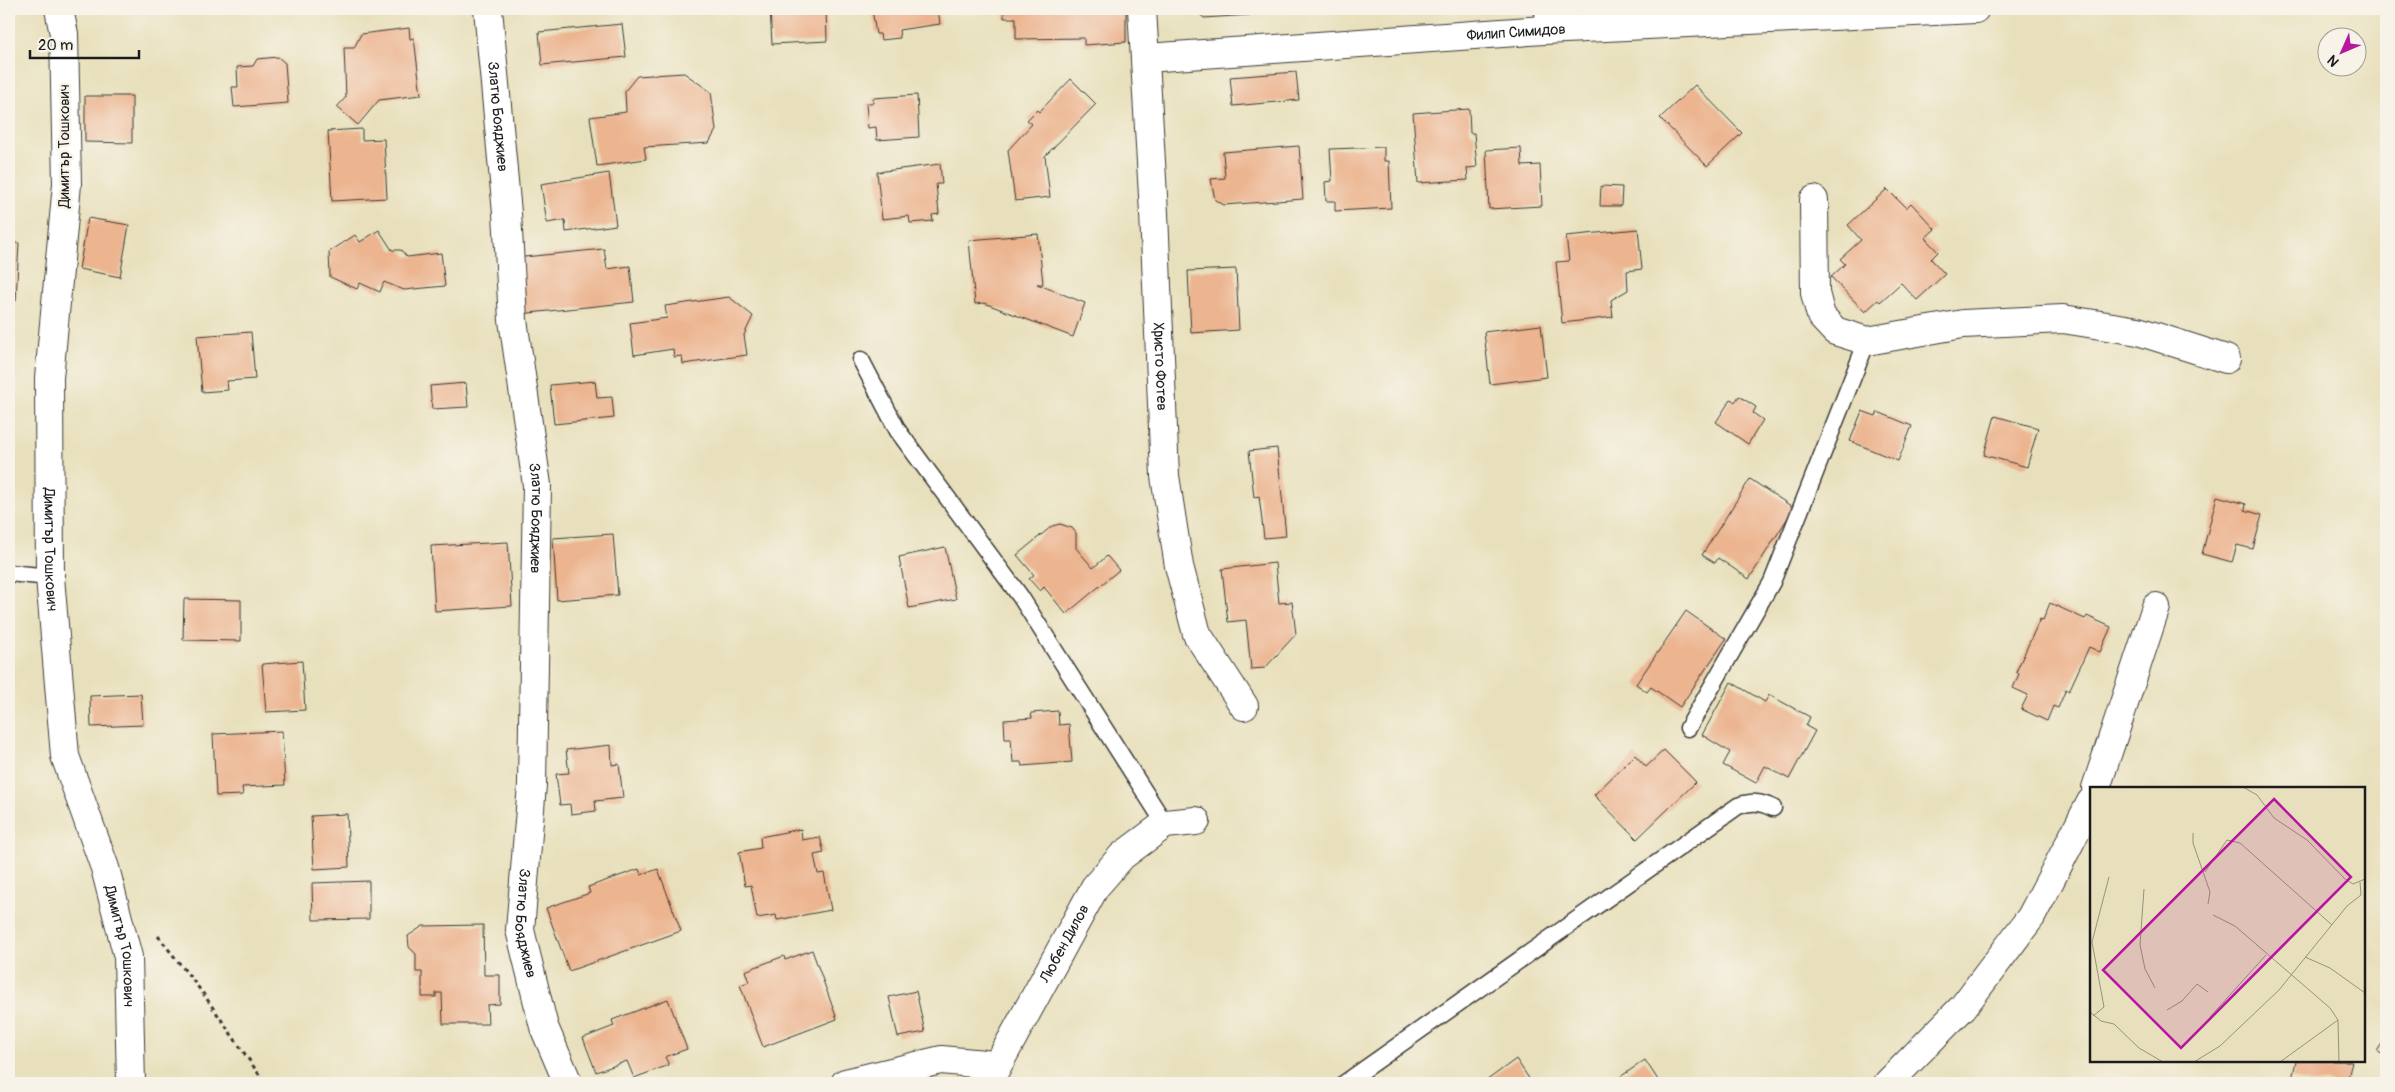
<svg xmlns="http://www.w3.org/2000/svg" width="2395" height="1092" viewBox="0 0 2395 1092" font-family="Pangolin,sans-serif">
	<rect width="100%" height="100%" fill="#f7f3e8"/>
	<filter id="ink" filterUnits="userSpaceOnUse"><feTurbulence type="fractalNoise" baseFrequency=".02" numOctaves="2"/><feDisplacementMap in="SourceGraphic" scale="10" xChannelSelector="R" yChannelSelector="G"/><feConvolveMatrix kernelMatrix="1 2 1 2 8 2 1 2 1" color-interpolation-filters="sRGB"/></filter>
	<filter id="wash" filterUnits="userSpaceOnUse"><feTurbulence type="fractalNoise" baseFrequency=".0096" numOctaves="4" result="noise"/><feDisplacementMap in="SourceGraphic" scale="20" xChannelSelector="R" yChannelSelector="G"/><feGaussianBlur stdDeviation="1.12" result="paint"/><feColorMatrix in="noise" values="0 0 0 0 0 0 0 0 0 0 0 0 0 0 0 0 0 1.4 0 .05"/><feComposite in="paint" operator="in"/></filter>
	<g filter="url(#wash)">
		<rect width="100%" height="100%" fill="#e8e0bc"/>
		<g id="blocks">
			<!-- building -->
			<g fill="#ecb48f">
				<path d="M770 9H826L827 41 772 44Z"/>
				<path d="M872 9H938L940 24 899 30 900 38 881 40 880 34H876Z"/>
				<path d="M1004 9H1126V42L1084 45V38L1016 39V18H1004Z"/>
				<path d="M1194 9H1250V15L1204 18Z"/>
				<path d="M622 24 626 57 542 65 539 32Z"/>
				<path d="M409 28 410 39 414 38 421 95 379 100 358 125 337 107 346 97 344 48H354L361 34Z"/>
				<path d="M278 57 285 63 288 103 234 107 232 87H238L237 67 253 66 257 59Z"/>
				<path d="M1296 72 1299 100 1233 106 1230 77Z"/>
				<path d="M684 73 711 92 716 130 709 143 644 147 646 159 597 166 590 117 626 112 625 91 637 76Z"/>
				<path d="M1071 79 1096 104 1045 156 1050 197 1015 201 1008 150 1032 124 1027 120 1037 110 1039 112Z"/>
				<path d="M1695 85 1742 133 1707 166 1660 118Z"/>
				<path d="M917 95 919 137 877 140 876 127 868 128 866 103H873V98Z"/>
				<path d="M85 96H132V143L85 142Z"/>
				<path d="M1469 109 1470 133H1474L1477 167 1467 168 1468 180 1418 183 1413 113Z"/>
				<path d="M362 129V140L384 139 387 198 332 201 328 131Z"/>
				<path d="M1299 146 1303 199 1224 205 1215 200 1211 179 1225 178 1223 152Z"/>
				<path d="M1384 147V161H1389L1391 208 1335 211V201H1326L1325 182 1332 181 1330 149Z"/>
				<path d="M1521 148 1522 166 1540 165 1542 206 1489 209 1486 150Z"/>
				<path d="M940 164 942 184H936L939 214 932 215 933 221 910 223 909 216 882 219 877 172Z"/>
				<path d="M609 173 616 225 566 232 565 220 547 223 541 184Z"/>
				<path d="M1601 186 1622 187 1621 206H1600Z"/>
				<path d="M1887 189 1906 208 1911 203 1935 229 1925 238 1938 252 1931 259 1945 274 1917 300 1901 283 1880 302 1878 300 1865 312 1831 277 1845 264 1840 259 1861 240 1848 225Z"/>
				<path d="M88 218 129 225 120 277 79 269Z"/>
				<path d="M1638 229 1642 269 1627 271 1628 290 1611 300 1613 317 1562 323 1556 262 1569 261 1566 236Z"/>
				<path d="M379 230 392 250H401L407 257 441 253 445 286 404 290 384 282 380 292 360 283 357 289 330 277 329 252 355 235 360 242Z"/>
				<path d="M1038 234 1043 284H1037L1085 303 1073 337 984 303 975 304 969 240Z"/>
				<path d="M9 243H19L16 301 9 300Z"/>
				<path d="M604 249 607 269 630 266 634 302 520 314 514 258Z"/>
				<path d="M1236 269 1239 330 1191 333 1188 271Z"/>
				<path d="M729 297 753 316 744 335 747 355 683 364 682 356 674 357 673 349 634 355 630 323 667 318 665 306Z"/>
				<path d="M1541 325 1547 377 1490 384 1484 332Z"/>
				<path d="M251 332 255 379 227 381 228 390 202 392 197 336Z"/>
				<path d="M595 381 597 398 612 397 614 418 554 424 550 385Z"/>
				<path d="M466 383 468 407 432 409 430 386Z"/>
				<path d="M1739 396 1756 407 1753 413 1763 420 1748 444 1716 422 1731 399 1735 402Z"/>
				<path d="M1862 411 1876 416 1878 412 1912 426 1898 461 1850 441Z"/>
				<path d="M1995 416 2038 428 2027 467 1984 455Z"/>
				<path d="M1277 448 1286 536 1264 538 1259 496 1254 497 1249 451Z"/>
				<path d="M1750 479 1794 508 1749 579 1718 558 1715 563 1702 555Z"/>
				<path d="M2217 496 2246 504 2245 510 2262 515 2253 549 2237 545 2232 562 2202 554Z"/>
				<path d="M9 499H14L11 542 9 543Z"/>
				<path d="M1060 524 1072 528 1076 533V548L1093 568 1107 556 1119 570 1066 614 1044 587 1040 591 1029 579 1034 575 1017 555 1052 526Z"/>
				<path d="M613 534 618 595 557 600 553 538Z"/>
				<path d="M508 542 512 606 435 611 431 546Z"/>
				<path d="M945 547 956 599 909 608 899 557Z"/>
				<path d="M1275 563 1279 603 1292 602 1296 634 1265 668 1251 669 1246 620 1228 622 1222 569Z"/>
				<path d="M184 599 241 600V641L183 640Z"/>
				<path d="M2050 603 2085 619 2087 616 2111 627 2100 652 2089 647 2069 691 2066 689 2058 708 2053 706 2047 721 2021 709 2028 695 2013 688 2019 674 2016 672 2040 619 2043 620Z"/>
				<path d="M1686 611 1726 639 1680 707 1651 687 1647 692 1636 684Z"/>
				<path d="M302 661 305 710 266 712 262 664Z"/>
				<path d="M1731 682 1765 702 1769 695 1810 717 1806 726 1815 731 1789 779 1765 766 1756 783 1723 765 1730 752 1702 735Z"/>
				<path d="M141 694 143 725 91 727 90 696Z"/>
				<path d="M1058 711 1059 725 1069 724 1072 762 1022 766 1021 762H1013L1011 739H1005L1004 720 1032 718 1031 713Z"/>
				<path d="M282 731 285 785 242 787 243 795 216 796 213 734Z"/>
				<path d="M611 745 612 765 619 764 623 798 595 801 596 811 571 814 570 804 560 805 556 774 569 773 566 750Z"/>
				<path d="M1664 750 1696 782 1637 839 1594 795 1635 755 1646 767Z"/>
				<path d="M347 814 349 867 314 869 311 816Z"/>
				<path d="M801 829 802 840 820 837 824 853 814 855 818 874 824 873 831 910 777 920 776 915 757 918 751 885 745 886 739 852 761 848 760 837Z"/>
				<path d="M639 869 641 875 658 869 681 931 569 971 546 908 590 893 588 887Z"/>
				<path d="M369 881V919L313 920 312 883Z"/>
				<path d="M483 925 484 975H500V1004L487 1005 488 1024H443L442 993H436V997H422V972H416V954L409 947 408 936 423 926Z"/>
				<path d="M812 950 837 1019 763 1047 740 985 749 982 745 971 784 956 785 960Z"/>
				<path d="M916 991 925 1032 898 1037 889 997Z"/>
				<path d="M668 999 687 1049 665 1057 669 1065 634 1078 627 1061 596 1072 583 1038 614 1026 612 1020Z"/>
				<path d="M2386 1038V1057L2377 1051Z"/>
				<path d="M1516 1059 1532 1083H1485L1486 1081Z"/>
				<path d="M1645 1060 1660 1083H1624L1620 1077Z"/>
				<path d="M2296 1061H2352L2347 1083H2310L2292 1079Z"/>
			</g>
		</g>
	</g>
	<g filter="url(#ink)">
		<use href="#blocks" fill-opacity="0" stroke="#3b3934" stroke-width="1"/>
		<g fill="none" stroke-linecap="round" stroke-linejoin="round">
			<!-- service casing -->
			<g stroke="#3b3934" stroke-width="19">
				<g id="service">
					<path d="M1543 9 1544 30"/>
					<path d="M861 360 898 431 1020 596 1165 824"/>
					<path d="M9 573 50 577"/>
					<path d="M1688 728 1772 582 1867 341"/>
					<path d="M1345 1083 1738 806C1752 801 1760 802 1773 808"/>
				</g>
			</g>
			<!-- minor casing -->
			<g stroke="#3b3934" stroke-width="30">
				<g id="minor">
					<path id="s1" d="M59 9 64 34 67 184 49 378 50 577 65 756 105 868 128 957 131 1083"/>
					<path id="s2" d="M488 9 507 213 513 320 537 485 532 785 520 930 544 1027 568 1083"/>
					<path id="s3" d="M1142 9 1154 213 1165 476 1179 566 1197 634 1244 706"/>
					<path id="s4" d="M1146 58 1544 30 1975 9"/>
					<path d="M1814 200 1815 293 1821 316 1835 331 1867 341 1963 324 2063 319 2138 331 2226 359"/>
					<path d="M2096 788 2156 607"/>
					<path d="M845 1083 941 1060 996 1065"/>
					<path id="s5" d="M988 1083 1095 887 1122 856 1165 824 1196 821"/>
					<path d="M1888 1083 1963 1007 2031 917 2091 802"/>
				</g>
			</g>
			<!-- path -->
			<path stroke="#3b3934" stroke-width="3" stroke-dasharray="4 4" stroke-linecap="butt" d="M158 936 202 992 265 1083"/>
			<!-- service -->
			<use href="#service" stroke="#fff" stroke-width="16"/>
			<!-- minor -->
			<use href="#minor" stroke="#fff" stroke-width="28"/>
		</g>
	</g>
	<g text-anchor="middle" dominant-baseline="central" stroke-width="5" stroke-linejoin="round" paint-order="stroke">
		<!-- street labels -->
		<g font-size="15" fill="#1c1c1c" stroke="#f7f3e8">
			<text stroke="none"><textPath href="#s4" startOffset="371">Филип Симидов</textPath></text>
			<text stroke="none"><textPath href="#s2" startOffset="108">Златю Бояджиев</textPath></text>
			<text transform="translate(64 146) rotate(-90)">Димитър Тошкович</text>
			<text stroke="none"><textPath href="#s3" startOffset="358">Христо Фотев</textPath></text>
			<text stroke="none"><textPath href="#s2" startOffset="512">Златю Бояджиев</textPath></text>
			<text stroke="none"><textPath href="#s1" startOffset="542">Димитър Тошкович</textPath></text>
			<text stroke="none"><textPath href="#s2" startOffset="918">Златю Бояджиев</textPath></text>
			<text stroke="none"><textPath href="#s5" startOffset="159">Любен Дилов</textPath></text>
			<text stroke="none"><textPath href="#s1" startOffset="948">Димитър Тошкович</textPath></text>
		</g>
	</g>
	<!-- overview -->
	<g transform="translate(2090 787)">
		<rect width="275" height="275" fill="#e8e0bc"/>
		<path fill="none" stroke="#96927c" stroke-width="1" d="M153 0 167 8 184 31 217 53 255 92 263 97 275 92M103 46V56L120 105 118 117M115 85 137 53 150 56 242 138M54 102 50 158 55 182 65 201M123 128 145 139 240 221 248 233 249 275M215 170 240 181 275 206M77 223 92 214 107 197 118 205M0 225 11 234 24 237 49 261 73 275M3 229 14 220 2 155 19 90M120 230 176 168M104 275 130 259 189 203 257 119 271 108 270 95M190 275 248 233"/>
		<path fill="#b5179e" fill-opacity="0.15" stroke="#b5179e" stroke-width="2.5" d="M184 12 261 90 91 261 13 183Z"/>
		<rect width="275" height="275" fill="none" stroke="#1c1c1c" stroke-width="2.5"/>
	</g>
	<!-- margin -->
	<rect width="2395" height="1092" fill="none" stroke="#f7f3e8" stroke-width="30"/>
	<!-- north arrow -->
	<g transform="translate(2342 52) rotate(225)"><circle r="24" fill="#f7f3e8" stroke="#9f9d96"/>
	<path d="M0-4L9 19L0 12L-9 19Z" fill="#b5179e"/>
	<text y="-8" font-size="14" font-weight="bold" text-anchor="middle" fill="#1c1c1c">N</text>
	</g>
	<!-- scale -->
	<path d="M30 50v8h109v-8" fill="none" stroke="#1c1c1c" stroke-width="2.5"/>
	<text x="38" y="50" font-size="15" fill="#1c1c1c" stroke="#f7f3e8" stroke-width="4" paint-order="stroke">20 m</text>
</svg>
